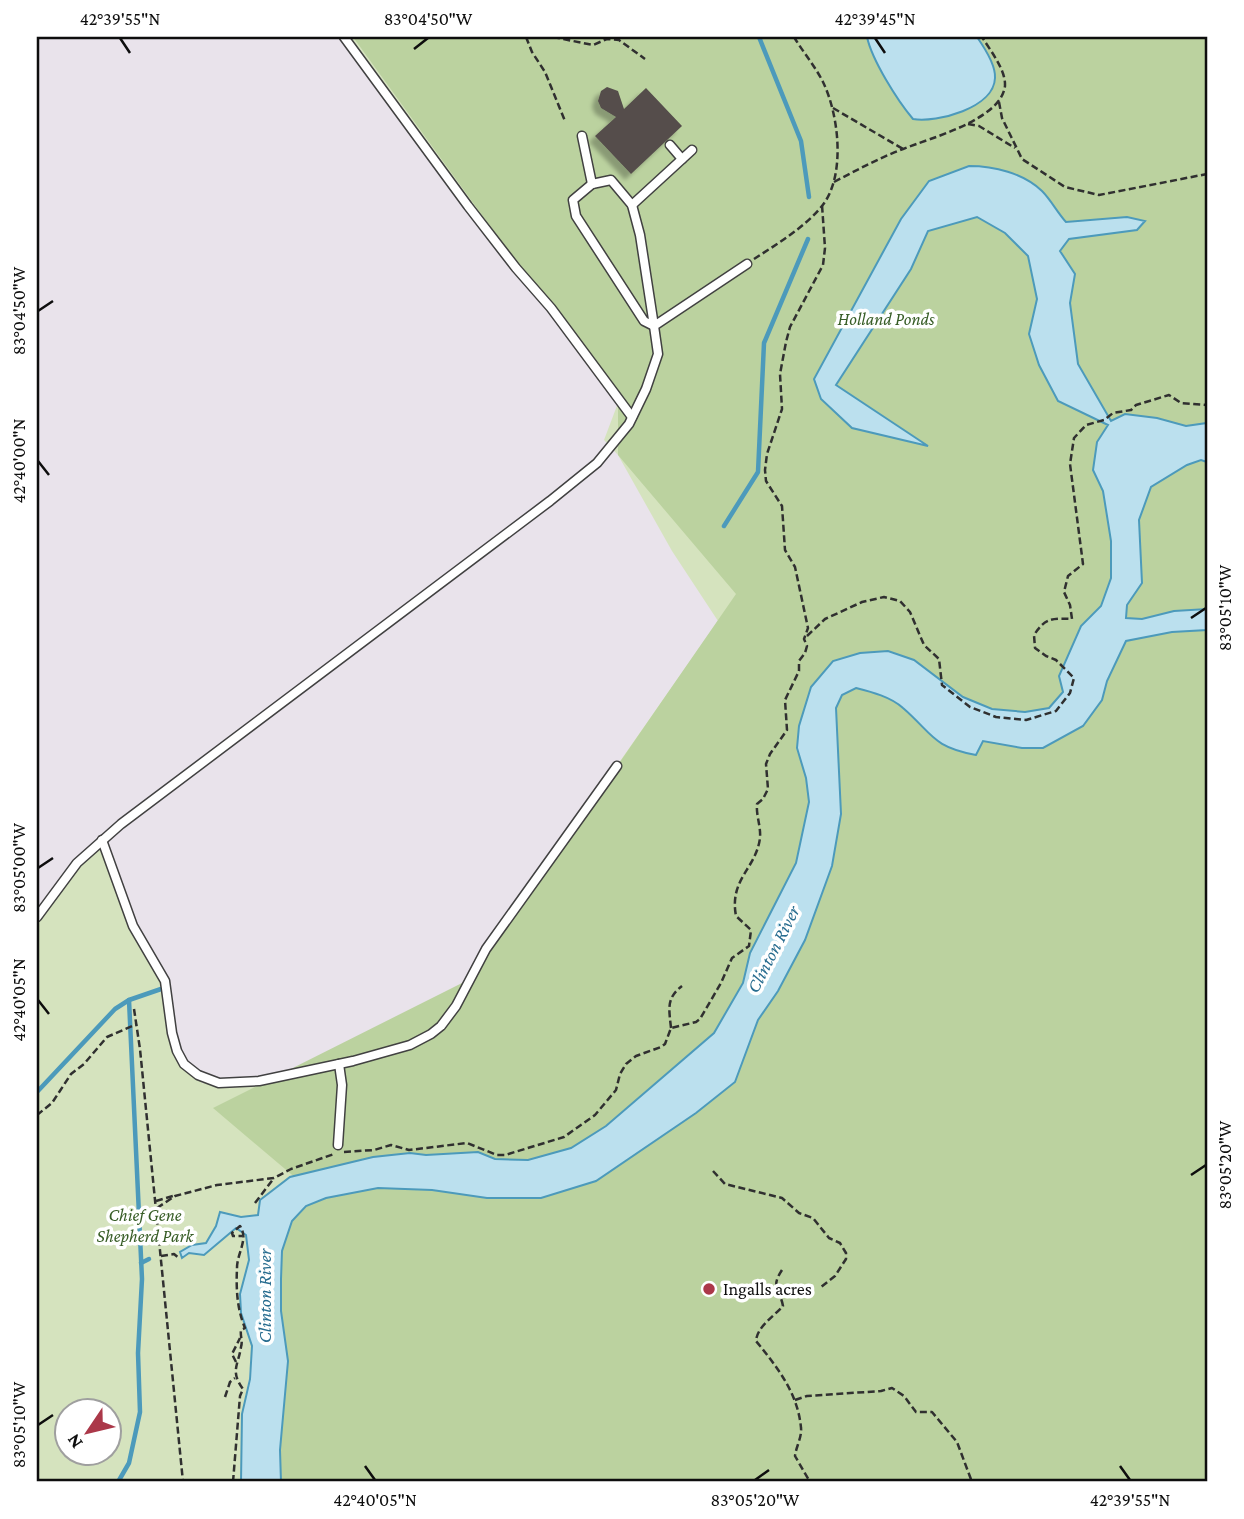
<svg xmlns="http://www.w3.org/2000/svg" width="1244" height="1519" viewBox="0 0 1244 1519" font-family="'Crimson Pro',serif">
	<defs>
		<filter id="shadow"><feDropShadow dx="-6" dy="6" stdDeviation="2" flood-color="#0004"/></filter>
	</defs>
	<rect width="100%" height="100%" fill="#fdf9f0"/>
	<!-- industrial -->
	<path fill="#e9e3eb" d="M37 37H351L596 362 746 606 664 853 219 1183 37 933Z"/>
	<!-- green -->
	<path fill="#d5e3be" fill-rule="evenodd" d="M346 37H1207L373 1156 291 1177 259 1201V1215L250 1260 240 1295V1313L252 1347 249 1379 242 1413V1482H37V921L79 865 101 845 131 927 163 981 173 1051 203 1084V1081L246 1085 432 1036 486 953 718 621 672 551 618 455 604 440 618 403ZM66 1410H108V1452H66Z"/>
	<!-- forest -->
	<path fill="#bbd29f" d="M353 37H1207V1482H260L267 1269 304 1185 213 1108 470 979 736 594 618 455V403Z"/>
	<!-- water -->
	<g fill="#bbe0ee" stroke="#4c9abb" stroke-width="2">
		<path d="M867 37H977C984 47 996 65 995 78 994 108 937 123 913 119 897 100 872 60 867 37Z"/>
		<path d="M969 166C994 166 1023 173 1042 191 1051 200 1057 212 1066 222L1127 217 1145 221 1137 230 1069 239 1060 251 1075 274 1070 303 1078 364 1111 421 1125 414 1157 418 1186 426 1207 423V462L1201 460 1187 465 1151 487 1139 520 1142 583 1127 605 1126 618 1142 619 1174 611 1207 609V630L1172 632 1126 641 1107 681 1102 700 1083 726 1043 748H1022L983 741 976 755C932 747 933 734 903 708 891 697 872 692 856 688L842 695 836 708 841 814 832 866 805 940 778 991 758 1020 735 1082 696 1113 596 1181 541 1198H487L432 1190 378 1188 326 1198 306 1206 292 1221 282 1251 281 1279V1311L288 1361 280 1450 281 1482H241L242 1414 250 1379 252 1346 241 1313 240 1294 249 1260 246 1235 236 1228 204 1255 189 1253 182 1258 180 1252 192 1245 206 1243 216 1226 220 1212 241 1217 258 1215 260 1200 290 1177 373 1157 410 1153 426 1155 478 1152 495 1159 528 1160 571 1148 606 1126 714 1033 743 983 750 953 796 863 809 802 806 778 797 748 799 726 811 687 833 661 860 653 888 651 914 660 963 697 992 709 1025 712 1049 708 1063 692 1059 676 1081 626 1101 606 1111 578V541L1103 491 1093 470 1097 442 1108 425 1058 401 1039 365 1029 334 1037 299 1028 256 1005 233 977 217 928 231 911 269 836 385 928 446 852 428 821 399 814 379 901 219 929 181Z"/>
	</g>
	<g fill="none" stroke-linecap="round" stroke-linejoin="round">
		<!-- stream -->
		<g stroke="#4c9abb" stroke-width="4.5">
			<path d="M759 37 801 141 809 197"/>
			<path d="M724 526 758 472 764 343 808 239"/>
			<path d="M37 1092 115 1009 129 1000 161 989"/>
			<path d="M141 1263 149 1259"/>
			<path d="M118 1482 129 1463 140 1412 138 1353 142 1279 129 1000"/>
		</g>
	</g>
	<!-- building -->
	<path fill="#554e4b" filter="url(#shadow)" d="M607 87 618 91 624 109 646 88 682 126 631 174 595 136 616 117 601 108 598 101 601 91Z"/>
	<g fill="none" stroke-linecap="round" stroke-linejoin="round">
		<!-- lane casing -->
		<g stroke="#414141" stroke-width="11">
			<g id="lane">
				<path d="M344 37 468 206 516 268 551 308 632 417"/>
				<path d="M582 136 592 184"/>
				<path d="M670 145 682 159"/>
				<path d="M611 180 632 205 640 235 654 326 644 321 576 216 573 200 592 184Z"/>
				<path d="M632 205 692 150"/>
				<path d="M102 840 133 926 165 981 172 1033 177 1051 184 1064 198 1075 219 1083 259 1081 353 1061 410 1045 431 1034 441 1026 456 1006 486 949 617 766"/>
				<path d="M37 917 77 863 121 824 550 501 597 463 629 424 646 389 658 354 654 326 747 264"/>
				<path d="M338 1145 342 1085 339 1064"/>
			</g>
		</g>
		<!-- path -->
		<g stroke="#303030" stroke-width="2.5" stroke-dasharray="7 3.5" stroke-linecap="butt">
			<path d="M526 37 532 52 545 72 565 121"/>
			<path d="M553 37 593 45 607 39 619 40 645 59"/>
			<path d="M999 102 1002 118 1022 159 1065 187 1099 195 1207 174"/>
			<path d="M833 108 903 149"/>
			<path d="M968 124 979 126 1015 148"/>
			<path d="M834 182C857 170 879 158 903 149 930 138 1001 120 1005 86 1006 70 990 50 982 37"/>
			<path d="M754 259C777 244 804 228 822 206 846 176 839 115 823 82 815 66 803 52 794 37"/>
			<path d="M807 636 825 619 862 602 884 597 900 601 910 612 924 645 939 659 942 685 970 707 996 717 1026 720 1056 711 1070 693 1074 678 1056 660 1046 656 1035 648 1034 635C1045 618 1052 618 1072 619L1070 605 1064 592 1068 576 1083 564 1070 464 1074 438 1086 425 1104 420 1113 413 1131 410 1136 405 1169 395 1181 403 1207 405"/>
			<path d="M134 1009 140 1049 183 1482"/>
			<path d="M671 1028C669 1009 666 998 682 986"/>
			<path d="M37 1115 52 1103 71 1074 84 1064 107 1037 137 1024"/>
			<path d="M344 1152 374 1150 391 1145 409 1150 467 1143 497 1155H505L564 1137 595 1115 616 1090 620 1074 626 1064 636 1056 661 1047 665 1044 671 1028 696 1022 700 1019 721 983 732 958 749 946 751 930 736 916C729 879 756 869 760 838 761 826 756 816 757 804L763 799 768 789 766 764 770 754 787 730 785 700 799 671V661L805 653 807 646 804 639 808 628 795 567 785 550 782 506 766 481 765 470 767 454 782 409 780 374 786 342 790 327 823 265 825 248 822 205"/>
			<path d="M713 1171 725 1184 782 1198 799 1213 813 1218 829 1238 840 1243 846 1253V1259L835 1276 821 1287"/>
			<path d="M156 1201 173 1196"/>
			<path d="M255 1203 274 1178"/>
			<path d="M157 1208 175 1196 217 1185 274 1178 291 1169 334 1154"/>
			<path d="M159 1233 172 1231"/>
			<path d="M161 1256 174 1254 180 1259"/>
			<path d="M782 1270C770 1288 780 1289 783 1306 773 1317 757 1327 756 1341 777 1367 798 1393 801 1428 802 1437 796 1447 795 1456L810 1482"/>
			<path d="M236 1362 232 1354 240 1338"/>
			<path d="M225 1397 230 1382 235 1378"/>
			<path d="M795 1400 807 1396 881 1391 892 1388 904 1396 916 1412H932L957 1442 972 1482"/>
			<path d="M233 1482 240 1396 243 1389C230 1371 238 1366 241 1347 243 1340 240 1337 241 1330L245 1328C237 1309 236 1289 237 1268 237 1253 249 1239 240 1226L232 1233 233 1236H242"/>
		</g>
		<!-- lane -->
		<use href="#lane" stroke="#fff" stroke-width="8"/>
	</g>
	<!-- ticks -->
	<path fill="none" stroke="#0e0e0e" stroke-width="2.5" d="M120 38 130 53M875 38 885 53M414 49 428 38M38 311 53 301M38 461 49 475M1191 618 1206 608M38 868 53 858M38 1000 49 1014M1191 1175 1206 1165M38 1425 53 1415M365 1466 375 1480M1120 1466 1130 1480M755 1480 769 1470"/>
	<!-- markers -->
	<circle fill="#ab3849" stroke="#fff" stroke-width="2.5" cx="709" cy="1289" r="7"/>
	<g text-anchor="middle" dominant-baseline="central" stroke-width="7" stroke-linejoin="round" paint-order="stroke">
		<!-- park labels -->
		<g font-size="18" font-style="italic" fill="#375d26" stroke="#fff">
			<text x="886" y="319">Holland Ponds</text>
			<text x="145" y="1215">Chief Gene<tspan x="145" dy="21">Shepherd Park</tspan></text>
		</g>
		<!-- poi labels -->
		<g font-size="18" fill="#0e0e0e" stroke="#fff" text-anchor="start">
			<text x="723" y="1289">Ingalls acres</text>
		</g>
		<!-- water labels -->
		<g font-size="19" font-style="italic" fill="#276c8f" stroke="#fff">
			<text transform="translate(773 949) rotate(-63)">Clinton River</text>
			<text transform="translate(264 1296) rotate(-90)">Clinton River</text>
		</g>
	</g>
	<!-- border -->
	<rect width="1244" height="1519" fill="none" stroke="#ffffff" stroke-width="77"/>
	<!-- north arrow -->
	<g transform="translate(88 1432) rotate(235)"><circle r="33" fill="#ffffff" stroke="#9f9f9f" stroke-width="2"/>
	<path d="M0-5L12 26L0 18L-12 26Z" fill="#ab3849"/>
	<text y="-10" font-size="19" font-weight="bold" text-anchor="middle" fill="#0e0e0e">N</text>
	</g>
	<rect x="38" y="38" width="1168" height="1442" fill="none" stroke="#0e0e0e" stroke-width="2.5"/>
	<g font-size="18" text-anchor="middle" fill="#0e0e0e">
		<text x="120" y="25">42°39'55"N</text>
		<text x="428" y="25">83°04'50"W</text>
		<text x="875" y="25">42°39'45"N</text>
		<text transform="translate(19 311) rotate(-90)" y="6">83°04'50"W</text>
		<text transform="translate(19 461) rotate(-90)" y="6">42°40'00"N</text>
		<text transform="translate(1225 608) rotate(-90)" y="6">83°05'10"W</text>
		<text transform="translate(19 868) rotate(-90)" y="6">83°05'00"W</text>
		<text transform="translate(19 1000) rotate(-90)" y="6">42°40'05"N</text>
		<text transform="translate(1225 1165) rotate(-90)" y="6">83°05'20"W</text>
		<text transform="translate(19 1425) rotate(-90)" y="6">83°05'10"W</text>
		<text x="375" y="1506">42°40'05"N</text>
		<text x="755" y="1506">83°05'20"W</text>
		<text x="1130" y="1506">42°39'55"N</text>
	</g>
</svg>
